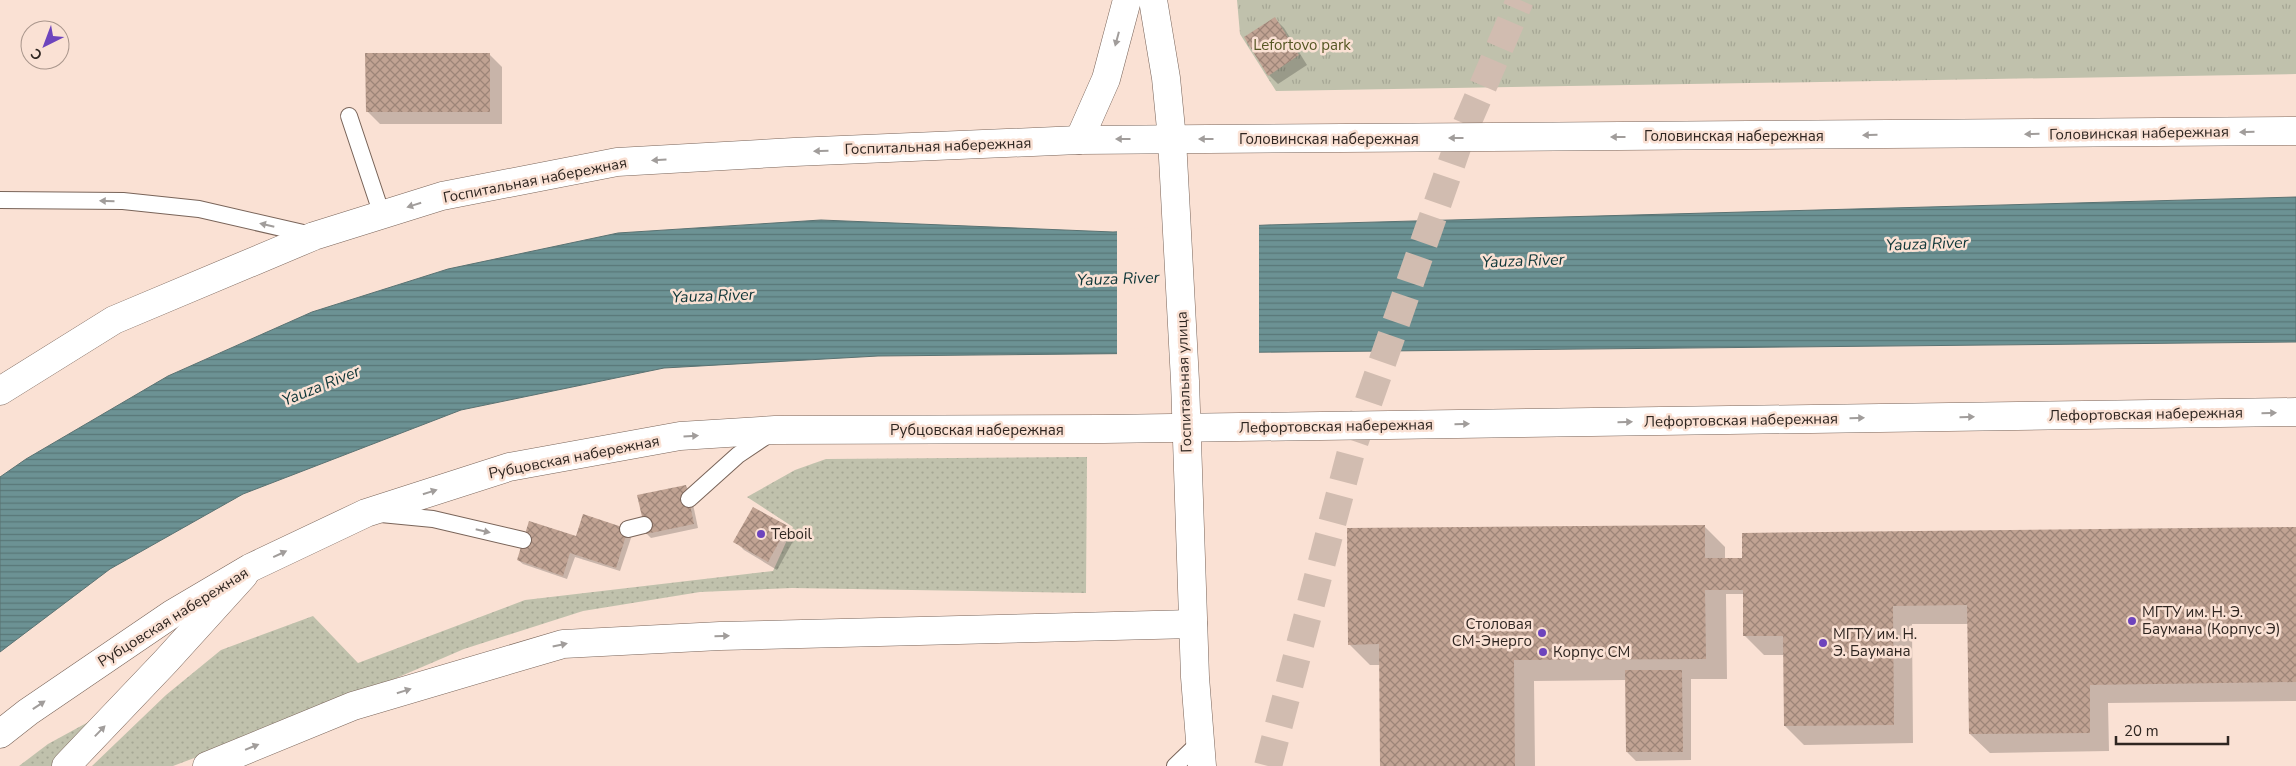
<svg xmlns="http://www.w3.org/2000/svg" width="2296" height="766" viewBox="0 0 2296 766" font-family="'Nunito Sans',sans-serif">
	<defs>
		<pattern id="grass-dots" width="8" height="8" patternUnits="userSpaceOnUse" patternTransform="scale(1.25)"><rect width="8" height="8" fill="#c0c1ac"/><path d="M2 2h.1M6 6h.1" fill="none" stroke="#a5a694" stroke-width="1.8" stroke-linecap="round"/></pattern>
		<pattern id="park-tufts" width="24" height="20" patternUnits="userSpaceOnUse" patternTransform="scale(1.25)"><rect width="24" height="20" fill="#c0c1ac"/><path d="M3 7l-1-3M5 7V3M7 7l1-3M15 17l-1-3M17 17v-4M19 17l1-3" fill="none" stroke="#a5a694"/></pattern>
		<pattern id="water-rules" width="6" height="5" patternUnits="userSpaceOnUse" patternTransform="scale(1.25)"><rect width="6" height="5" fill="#6c9294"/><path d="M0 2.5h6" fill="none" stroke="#597778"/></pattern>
		<pattern id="building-cross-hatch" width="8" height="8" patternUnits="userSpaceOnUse" patternTransform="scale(1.25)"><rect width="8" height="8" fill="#c1a393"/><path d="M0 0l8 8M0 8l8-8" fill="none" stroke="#9d8578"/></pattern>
	</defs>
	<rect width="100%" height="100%" fill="#fae1d4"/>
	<!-- grass -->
	<g fill="url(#grass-dots)">
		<path d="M1087 457 1086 593 792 588 700 592 583 611 464 649 322 710 173 766H92L166 695 221 650 313 616 358 663 525 600 773 571 793 527 747 497 795 470 826 459Z"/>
		<path d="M103 714 54 766H19L48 744Z"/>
	</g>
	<!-- park -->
	<path fill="url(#park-tufts)" d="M1237 0H2296V74L1276 91 1240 34Z"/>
	<!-- water -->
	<path fill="url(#water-rules)" stroke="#5a7272" d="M2296 197V342L878 356 664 368 461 410 243 494 110 569 0 652V477L26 459 168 376 312 312 448 269 618 233 821 220 1113 232 1267 225Z"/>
	<!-- pier -->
	<path fill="#fae1d4" d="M1259 223V355L1117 356V229Z"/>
	<!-- shadow -->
	<g fill="#0003">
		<path d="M1275 19 1284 28 1307 65 1278 84 1269 75Z"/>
		<path d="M489 54 502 67V124H380L367 111Z"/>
		<path d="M685 486 690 490 698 528 651 538 647 534Z"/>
		<path d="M754 508 787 527 796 536 777 570 744 550 735 541Z"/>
		<path d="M1704 526 1725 547V559L2296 528V701L2108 703 2109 751 1990 753 1970 734 1969 624H1912L1913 743 1804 745 1785 726 1784 655H1764L1745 636 1744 594H1726L1727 679H1691V760L1636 761 1627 752 1626 680 1534 681 1535 766H1381L1380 665H1370L1349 644Z"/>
		<path d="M632 535 620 571 575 557 567 579 523 564 518 560 577 538Z"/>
	</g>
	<!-- building -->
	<g fill="url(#building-cross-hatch)">
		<path d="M1275 17 1299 55 1268 76 1244 37Z"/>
		<path d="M365 53H490V112H366Z"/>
		<path d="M686 485 694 524 646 534 637 495Z"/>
		<path d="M753 507 788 526 768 562 733 542Z"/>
		<path d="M583 514 628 529 616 568 570 553 563 576 517 560 529 521 576 536Z"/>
		<path d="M1705 525V558H1742V533L2296 527V682L2090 685V733L1969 734 1967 605 1893 606 1894 725 1784 726 1783 636H1743V590H1705L1706 659 1514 660 1515 766H1380L1379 644 1348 645 1347 528Z"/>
		<path d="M1625 670H1682L1683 752H1626Z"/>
	</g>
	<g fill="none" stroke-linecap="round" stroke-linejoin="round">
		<!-- primary-tunnel -->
		<path stroke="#d1bcb0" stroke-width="28" stroke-dasharray="28 14" stroke-linecap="butt" d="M1268 766 1351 452 1459 142 1520 0"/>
		<!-- service casing -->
		<g stroke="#796459" stroke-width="18">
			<g id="service">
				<path d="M349 116 382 215"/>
				<path d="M0 200 123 201 199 209 312 235"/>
				<path d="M689 499 738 455 771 433"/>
				<path d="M381 514 433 519 523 540"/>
				<path d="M628 529 644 525"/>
				<path d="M1175 766 1201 741"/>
			</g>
		</g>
		<!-- tertiary casing -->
		<g stroke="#796459" stroke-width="29">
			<g id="tertiary">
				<path d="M66 766 166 661 244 575"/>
				<path d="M207 766 353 706 563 644 720 636 1193 624"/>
			</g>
		</g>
		<!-- secondary casing -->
		<g stroke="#796459" stroke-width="29">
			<g id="secondary">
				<path d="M1153 0 1166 78 1172 139 1185 381 1195 677 1202 766"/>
				<path d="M1079 140 1106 79 1127 0"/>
				<path d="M0 391 114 320 314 236 442 196 617 162 794 152 1079 140 2296 131"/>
				<path d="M0 734 28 712 172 614 250 568 366 513 509 467 680 436 775 430 1104 429 2296 412"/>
			</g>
		</g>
		<!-- service -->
		<use href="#service" stroke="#fff" stroke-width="16"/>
		<!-- tertiary -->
		<use href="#tertiary" stroke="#fff" stroke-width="28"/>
		<!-- secondary -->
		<use href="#secondary" stroke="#fff" stroke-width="28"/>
	</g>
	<!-- one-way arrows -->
	<defs><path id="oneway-solid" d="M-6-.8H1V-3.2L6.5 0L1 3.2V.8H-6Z" transform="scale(1.25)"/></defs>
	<g fill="#a19d9b">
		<use href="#oneway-solid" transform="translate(1117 39) rotate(105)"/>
		<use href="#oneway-solid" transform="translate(2247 132) rotate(179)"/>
		<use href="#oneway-solid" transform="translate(2032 134) rotate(179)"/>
		<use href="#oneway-solid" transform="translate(1870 135) rotate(179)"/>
		<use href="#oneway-solid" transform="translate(1618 137) rotate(180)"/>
		<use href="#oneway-solid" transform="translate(1456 138) rotate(180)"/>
		<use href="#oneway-solid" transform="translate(1123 139) rotate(180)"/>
		<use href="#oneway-solid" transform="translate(1206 139) rotate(-180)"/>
		<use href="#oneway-solid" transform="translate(821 151) rotate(178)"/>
		<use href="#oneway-solid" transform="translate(659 160) rotate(177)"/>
		<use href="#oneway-solid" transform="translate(107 201) rotate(-179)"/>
		<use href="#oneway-solid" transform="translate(414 205) rotate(163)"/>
		<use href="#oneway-solid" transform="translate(267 225) rotate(-167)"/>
		<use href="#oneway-solid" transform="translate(2269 413) rotate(-1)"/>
		<use href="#oneway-solid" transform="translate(1967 417) rotate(-1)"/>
		<use href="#oneway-solid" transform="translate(1857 418) rotate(-1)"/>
		<use href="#oneway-solid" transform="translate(1625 422) rotate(-1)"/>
		<use href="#oneway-solid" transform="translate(1462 424) rotate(-1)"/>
		<use href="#oneway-solid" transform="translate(691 436) rotate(-4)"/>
		<use href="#oneway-solid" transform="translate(430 492) rotate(-18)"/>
		<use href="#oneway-solid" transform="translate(483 531) rotate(13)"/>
		<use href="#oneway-solid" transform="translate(280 554) rotate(-25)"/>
		<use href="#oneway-solid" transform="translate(722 636) rotate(-2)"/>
		<use href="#oneway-solid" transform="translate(560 645) rotate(-12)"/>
		<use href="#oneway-solid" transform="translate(404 691) rotate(-17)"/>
		<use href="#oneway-solid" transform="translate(39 705) rotate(-34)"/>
		<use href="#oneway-solid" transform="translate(100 731) rotate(-46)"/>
		<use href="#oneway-solid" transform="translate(252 747) rotate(-22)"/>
	</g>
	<!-- markers -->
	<g fill="#6d44bd" stroke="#fae1d4" stroke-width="2">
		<circle cx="761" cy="534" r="5"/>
		<circle cx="2132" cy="621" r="5"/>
		<circle cx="1542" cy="633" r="5"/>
		<circle cx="1823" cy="643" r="5"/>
		<circle cx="1543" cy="652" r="5"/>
	</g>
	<g text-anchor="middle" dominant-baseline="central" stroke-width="5" stroke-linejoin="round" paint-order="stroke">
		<!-- park labels -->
		<g font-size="15" fill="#565724" stroke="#fae1d4">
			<text x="1302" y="45">Lefortovo park</text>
		</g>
		<!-- street labels -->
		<g font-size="15" fill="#2f2621" stroke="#fae1d4">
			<text transform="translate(2139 133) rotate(-1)">Головинская набережная</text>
			<text x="1734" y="136">Головинская набережная</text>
			<text x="1329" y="139">Головинская набережная</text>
			<text transform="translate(938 146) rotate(-2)">Госпитальная набережная</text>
			<text transform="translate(535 180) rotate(-11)">Госпитальная набережная</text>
			<text transform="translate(1184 382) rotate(-92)">Госпитальная улица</text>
			<text transform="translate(2146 414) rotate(-1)">Лефортовская набережная</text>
			<text transform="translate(1741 420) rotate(-1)">Лефортовская набережная</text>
			<text transform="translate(1336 426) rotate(-1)">Лефортовская набережная</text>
			<text x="977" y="430">Рубцовская набережная</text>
			<text transform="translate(574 457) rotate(-11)">Рубцовская набережная</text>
			<text transform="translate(173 617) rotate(-32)">Рубцовская набережная</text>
		</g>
		<!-- poi labels -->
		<g font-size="15" fill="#2f2621" stroke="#fae1d4" text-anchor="start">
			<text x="771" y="534">Teboil</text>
			<text x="2142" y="612">МГТУ им. Н. Э.<tspan x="2142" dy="17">Баумана (Корпус Э)</tspan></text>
			<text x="1532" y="624" text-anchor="end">Столовая<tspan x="1532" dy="17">СМ-Энерго</tspan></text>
			<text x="1833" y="634">МГТУ им. Н.<tspan x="1833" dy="17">Э. Баумана</tspan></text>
			<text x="1553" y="652">Корпус СМ</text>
		</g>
		<!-- water labels -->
		<g font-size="16" font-style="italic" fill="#0e3638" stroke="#fae1d4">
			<text transform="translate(1927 244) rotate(-2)">Yauza River</text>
			<text transform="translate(1523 261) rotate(-2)">Yauza River</text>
			<text transform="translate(1118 279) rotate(-2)">Yauza River</text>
			<text transform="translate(713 296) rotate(-2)">Yauza River</text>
			<text transform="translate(321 386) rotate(-22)">Yauza River</text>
		</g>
	</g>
	<!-- north arrow -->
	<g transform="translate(45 45) rotate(222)"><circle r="24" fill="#fae1d4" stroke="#a9968c"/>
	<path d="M0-4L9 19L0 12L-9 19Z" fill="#6d44bd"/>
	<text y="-8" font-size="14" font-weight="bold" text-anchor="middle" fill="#2f2621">С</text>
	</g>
	<!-- scale -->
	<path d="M2116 736v8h112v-8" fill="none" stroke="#2f2621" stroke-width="2.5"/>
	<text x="2124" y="736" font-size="15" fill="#2f2621" stroke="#fae1d4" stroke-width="4" paint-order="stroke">20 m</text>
</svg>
